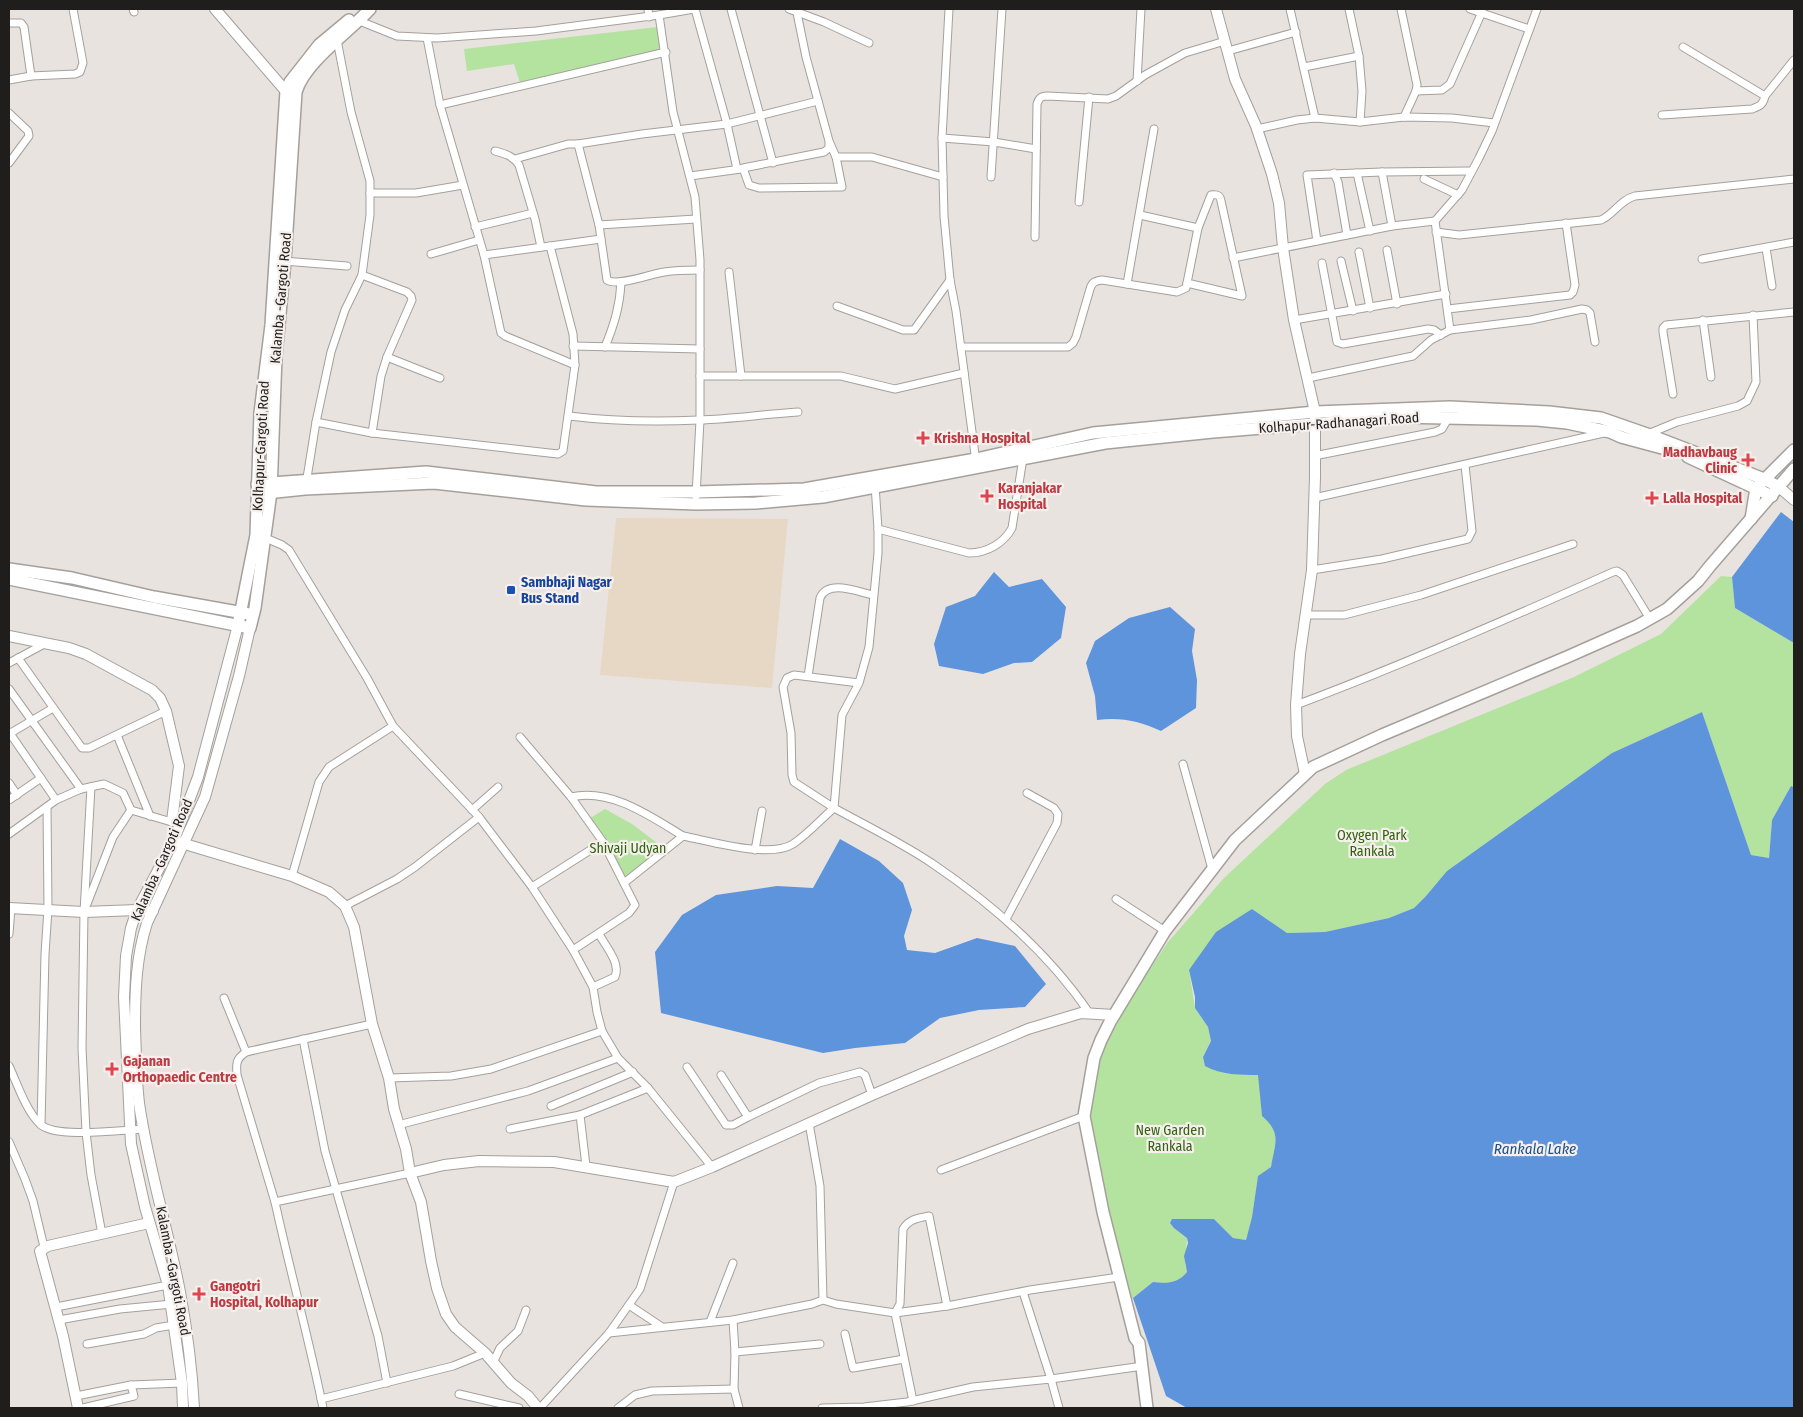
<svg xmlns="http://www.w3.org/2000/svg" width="1803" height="1417" viewBox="0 0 1803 1417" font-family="'Fira Sans Condensed',sans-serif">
	<rect width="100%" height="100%" fill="#e9e3e0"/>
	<!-- industrial -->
	<path fill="#e7d8c6" d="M616 518 788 519 772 688 600 675Z"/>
	<!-- green -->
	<g fill="#b4e29f">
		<path d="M658 27 662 50 520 83 514 64 467 71 464 49Z"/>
		<path d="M1721 576 1732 577 1735 608 1794 643V787L1791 786 1772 820 1769 858 1751 855 1702 712 1612 753 1447 871 1426 896 1414 908 1389 918 1325 932 1287 933 1252 909 1189 970 1195 1008 1208 1027 1211 1041 1203 1056 1205 1065C1221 1075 1241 1075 1259 1074L1262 1115C1282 1133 1275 1143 1271 1167L1258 1177 1252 1217 1246 1240 1233 1238 1214 1219H1172L1187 1238 1185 1264 1187 1272C1178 1283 1167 1284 1153 1282L1133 1298 1125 1300 1084 1116 1094 1058 1121 1012 1168 942 1224 878 1325 784 1346 770 1574 677 1661 634Z"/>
		<path d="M605 809 632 824 661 846 624 883 587 820Z"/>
	</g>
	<!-- water -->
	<g fill="#5d94db">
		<path d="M1781 512 1794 522V643L1735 608 1732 577Z"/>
		<path d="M994 572 1009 587 1042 579 1066 607 1061 638 1032 662 1014 663 983 674 939 666 934 644 946 607 975 596Z"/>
		<path d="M1170 607 1195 629 1192 651 1197 680 1196 708 1161 731C1139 721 1121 717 1097 720L1095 696 1086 663 1095 641 1129 618Z"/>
		<path d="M1702 712 1751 855 1769 858 1772 820 1791 786 1794 787V1408H1187L1166 1396 1133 1298 1153 1282C1167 1284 1178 1283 1187 1272L1184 1256 1188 1243 1187 1238 1174 1228 1170 1223 1172 1219H1214L1233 1238 1246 1240 1252 1217 1258 1176 1271 1167C1275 1143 1282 1133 1262 1116L1258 1075C1241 1075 1221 1075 1205 1066L1203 1057 1211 1041 1208 1027 1195 1008V997L1189 970 1216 932 1252 909 1287 933 1325 932 1389 918 1414 908 1426 896 1447 871 1612 753Z"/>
		<path d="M840 839 879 861 903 883 912 910 904 936 907 950 935 953 977 938 1015 946 1046 984 1025 1007 979 1010 940 1018 905 1043 855 1048 823 1053 661 1013 655 952 682 915 716 895 777 886 813 888Z"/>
	</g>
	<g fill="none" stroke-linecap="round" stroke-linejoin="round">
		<!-- street casing -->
		<g stroke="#a5a09c" stroke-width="9">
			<g id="street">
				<path d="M133 9 134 12"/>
				<path d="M648 9 649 17"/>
				<path d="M695 9 727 124 737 169"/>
				<path d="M731 9 773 163"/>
				<path d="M789 9 824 22 869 43"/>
				<path d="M949 9 942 138 944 216 950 280 956 311 976 462"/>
				<path d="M1290 9 1315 118"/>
				<path d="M1349 9 1359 56 1362 91 1360 122"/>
				<path d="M1401 9 1417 85 1416 91 1404 117"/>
				<path d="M1470 9 1529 29"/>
				<path d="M797 13 806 57 829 141V148L824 152 743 168 749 185 759 188 842 187 836 157 829 141"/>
				<path d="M659 15 673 112 695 197 700 260V420L696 496"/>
				<path d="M357 20 397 36 437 38 536 31 659 15 694 9"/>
				<path d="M9 23H21L24 27 31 76"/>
				<path d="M1228 51 1296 32"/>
				<path d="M1304 67 1359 56"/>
				<path d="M9 80 31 76 75 74 80 72 83 63 73 9"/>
				<path d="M1137 81 1141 9"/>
				<path d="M1416 91 1442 90 1450 84 1482 12"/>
				<path d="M1765 96 1794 60"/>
				<path d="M440 105 666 52"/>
				<path d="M9 113 28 131 29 136 9 163"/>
				<path d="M1662 115 1752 109C1760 106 1763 105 1765 96L1683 47"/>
				<path d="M1257 129 1297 120 1315 118 1360 122 1404 117 1452 118 1494 123"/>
				<path d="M942 138 994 142 1036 149"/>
				<path d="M578 144 642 134 727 124 818 101"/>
				<path d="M495 151C506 154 513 156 519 165L535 219 541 247"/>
				<path d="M836 157H872L943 177"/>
				<path d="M515 159 568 144H578L599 225 607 280C618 287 650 274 664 272 676 270 688 270 700 270"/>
				<path d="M1382 172 1392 226"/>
				<path d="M1334 173 1338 182 1347 235"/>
				<path d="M1357 173 1370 231"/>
				<path d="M690 176 741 169"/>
				<path d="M991 177 1002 9"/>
				<path d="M1424 179 1458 195"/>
				<path d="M370 193H416L463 185"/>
				<path d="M1211 195C1217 194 1220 195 1221 201L1242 296 1187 283 1198 228Z"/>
				<path d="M1079 202 1089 97"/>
				<path d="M1140 215 1198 228"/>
				<path d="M1435 221 1450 330 1531 320 1582 309 1587 310 1590 313 1595 342"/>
				<path d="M599 225 696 219"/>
				<path d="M475 227 533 213"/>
				<path d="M1436 232 1459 235 1601 220C1614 214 1620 200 1635 196L1794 179"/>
				<path d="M1035 237 1037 104C1039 98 1041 96 1047 96L1108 99 1116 96 1145 75 1185 53 1225 41"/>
				<path d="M1317 241 1307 175 1382 172 1471 171"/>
				<path d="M550 246 573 334 575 365"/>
				<path d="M1766 248 1772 286"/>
				<path d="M1387 250 1397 304"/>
				<path d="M1359 252 1370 308"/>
				<path d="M431 254 479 240"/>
				<path d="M484 255 601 239"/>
				<path d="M1233 258 1392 226 1435 221 1462 190 1479 158 1492 131 1537 9"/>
				<path d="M1702 259 1794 242"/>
				<path d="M283 261 347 266"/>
				<path d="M1341 261 1353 311"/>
				<path d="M1322 263 1337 342 1343 344 1428 329 1434 330 1441 335"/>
				<path d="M729 272 741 376"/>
				<path d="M362 275 407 292 411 296 412 300 387 357 381 376 372 433"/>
				<path d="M1127 284 1154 129"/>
				<path d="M837 306 903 330H914L950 280"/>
				<path d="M1448 309 1570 295 1573 292 1575 285 1566 223"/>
				<path d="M1294 320 1446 294"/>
				<path d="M1703 320 1711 377"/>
				<path d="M573 346 700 349"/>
				<path d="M605 347C614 325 620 306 621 282"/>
				<path d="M961 347H1068L1073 343 1076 337 1090 289C1092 282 1095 281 1102 280L1177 292 1186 288 1187 283"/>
				<path d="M387 357 440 378"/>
				<path d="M700 376H841L895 389 964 373"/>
				<path d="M1308 378 1413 356 1431 340 1450 330"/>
				<path d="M1673 394 1663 332V328L1666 325 1794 312"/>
				<path d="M569 416C610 421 658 422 699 420 732 419 765 414 798 412"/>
				<path d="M316 422 331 352 345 310 362 275 370 215V181L351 112 337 40"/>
				<path d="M1648 434 1677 422 1738 406 1747 401 1756 382 1753 315"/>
				<path d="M1314 456 1435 432 1442 429 1449 417"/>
				<path d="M306 484 316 422 372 433 558 454 563 451 575 365 505 336 501 333 484 255 440 105 427 38"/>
				<path d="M1314 498 1604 433"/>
				<path d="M878 529 969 553C987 553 1004 543 1012 528L1023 458"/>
				<path d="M263 537 282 545 289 550 367 678 393 726 479 817 532 887 573 950 593 987 597 1012 602 1031 618 1058 648 1088 712 1167"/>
				<path d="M1312 570 1382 559 1468 539 1472 531 1465 465"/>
				<path d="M1306 615H1344L1421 595 1573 544"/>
				<path d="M18 658 82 748H89L166 711"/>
				<path d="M9 663 46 643"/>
				<path d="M808 676 820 598C828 579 858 592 873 595"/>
				<path d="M859 683 794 675 787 678 783 687 791 733 792 775 794 782 834 808 842 715 859 683 869 647 878 553V529L875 485"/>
				<path d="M9 689 81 789"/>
				<path d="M1296 705C1403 665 1508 619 1613 572L1617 571 1623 575 1650 619"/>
				<path d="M9 732 56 800"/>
				<path d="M9 734 53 708"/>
				<path d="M117 735 150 816"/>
				<path d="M520 737 571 797 603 842 635 905 629 913 573 950"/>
				<path d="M1183 764 1212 869"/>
				<path d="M9 783 17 795"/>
				<path d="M91 787 84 912 82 1048 86 1132 91 1175 102 1234"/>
				<path d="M571 797C611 788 650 816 683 836L624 883"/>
				<path d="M9 800 41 778"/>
				<path d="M472 810 498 787"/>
				<path d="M9 834 56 800 81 789 104 784 123 793 131 810 175 823"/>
				<path d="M683 836C710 841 769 859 793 844 808 834 821 819 834 808 867 826 902 843 933 864 992 904 1050 955 1090 1014"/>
				<path d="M755 850 762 811"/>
				<path d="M292 876 319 782 329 767 393 726"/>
				<path d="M532 887 603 842"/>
				<path d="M1116 899 1165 931"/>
				<path d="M87 904 113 837 131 810"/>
				<path d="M345 906 397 879 415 867 479 817"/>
				<path d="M1006 919 1057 823 1058 814 1054 808 1027 793"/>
				<path d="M9 934 11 908"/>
				<path d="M593 987 615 977C621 963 606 947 599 934"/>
				<path d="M224 998 246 1052"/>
				<path d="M303 1039 325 1151 378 1336 387 1383"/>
				<path d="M9 1066C17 1083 26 1111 40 1124 55 1139 122 1130 144 1129"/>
				<path d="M687 1067 726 1125H733L748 1117"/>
				<path d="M721 1075 748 1117 819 1083 860 1072 865 1075 872 1095"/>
				<path d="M389 1078 451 1076 491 1069 602 1031"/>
				<path d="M551 1106 633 1072"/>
				<path d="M809 1123 820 1186 823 1300"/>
				<path d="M41 1125 45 954 48 909 47 807"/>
				<path d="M398 1125 528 1091 618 1058"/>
				<path d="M510 1129 580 1115"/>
				<path d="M9 1142 25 1179 33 1201 44 1247"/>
				<path d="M586 1166 580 1115 648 1088"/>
				<path d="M941 1170 1084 1116"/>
				<path d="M275 1202 237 1075C236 1063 236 1059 246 1052L372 1024"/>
				<path d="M1023 1292 1051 1379 1143 1366"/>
				<path d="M629 1305 662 1327"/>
				<path d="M56 1307 168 1285"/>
				<path d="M59 1320 120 1309 172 1304"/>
				<path d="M733 1320 735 1352 734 1389 739 1408"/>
				<path d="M710 1322 733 1263"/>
				<path d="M609 1333 733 1320 812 1304 823 1300 836 1304 895 1313 947 1306 1030 1290 1119 1277"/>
				<path d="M845 1334 853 1368 904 1359"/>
				<path d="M87 1344 144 1334 156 1328 174 1325"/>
				<path d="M735 1352 820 1344"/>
				<path d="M493 1363 500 1348 518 1331 526 1310"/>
				<path d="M459 1394 519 1408"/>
				<path d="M76 1396 131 1385 182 1383"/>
				<path d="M321 1399 453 1366 485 1353"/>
				<path d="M913 1401 895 1313 900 1304 903 1229C909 1219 918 1218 929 1216L947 1306"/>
				<path d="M83 1408 134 1396 131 1385"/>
				<path d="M323 1408C309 1339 290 1271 275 1202L410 1173"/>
				<path d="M540 1408 609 1333 640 1289 674 1182"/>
				<path d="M618 1408 635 1395 652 1391 734 1389"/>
				<path d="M822 1408 864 1407 907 1402 973 1387 1051 1379 1059 1408"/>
			</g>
		</g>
		<!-- secondary casing -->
		<g stroke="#a5a09c" stroke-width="12">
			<g id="secondary">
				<path d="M215 9 290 96"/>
				<path d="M1216 9 1235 79 1256 126 1272 174 1279 203 1283 248 1294 320 1315 412V477L1312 570 1300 654 1296 705 1297 736 1305 774"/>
				<path d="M1779 487 1794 500"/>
				<path d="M9 636 69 648 86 654 152 690 160 698 166 711 179 766 172 821"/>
				<path d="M178 842 292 876 329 892 345 906 354 927 372 1024 389 1078 394 1109 406 1149 410 1173 421 1202 431 1261 437 1288 446 1314 455 1327 485 1353 511 1383 528 1396 538 1408"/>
				<path d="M9 908 84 912 137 910 153 911"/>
				<path d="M410 1173 444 1165 479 1161 554 1162 674 1182 712 1167 872 1095 1028 1029 1081 1013 1114 1015"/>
				<path d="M78 1408 63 1336 40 1251 48 1246 149 1223"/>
				<path d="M183 1408 182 1383 168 1285 145 1207 131 1144 124 997 126 956 131 928 137 910 174 840 198 777 238 625"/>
				<path d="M194 1408C192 1369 187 1330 180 1292 168 1229 148 1167 139 1103 136 1078 136 1053 135 1028 135 992 136 957 147 923L205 797 239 676 250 628"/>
			</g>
		</g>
		<!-- primary casing -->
		<g stroke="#a5a09c" stroke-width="14">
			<g id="primary">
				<path d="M1688 457 1772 496"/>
				<path d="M257 484 426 472 596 492H696L804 489 976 459 1093 433 1315 412 1450 407 1549 412 1601 418 1647 434 1764 479 1779 487"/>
				<path d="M257 494 305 489 434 483 586 500 696 504 756 503 823 497 1105 443 1213 432 1399 417 1537 420 1567 423 1610 432 1621 437 1673 451"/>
				<path d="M1751 519 1756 488 1794 450"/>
				<path d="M9 569 72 578 154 597 249 614"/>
				<path d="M9 579 250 628 255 608 271 492 276 356 285 261 296 92C305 62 349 32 370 9"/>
				<path d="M238 625 256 535 260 413 271 325 286 91 290 82 319 45 349 20"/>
				<path d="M1147 1408 1139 1343 1135 1338 1103 1212 1084 1116 1094 1058 1101 1040 1110 1022 1165 931 1235 840 1313 767 1382 735 1567 657 1637 626 1667 609 1698 581 1710 566 1794 469"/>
			</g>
		</g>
		<!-- street -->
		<use href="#street" stroke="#fff" stroke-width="7"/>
		<!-- secondary -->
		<use href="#secondary" stroke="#fff" stroke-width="10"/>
		<!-- primary -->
		<use href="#primary" stroke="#fff" stroke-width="11"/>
	</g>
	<!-- markers -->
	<g fill="#e0444e" stroke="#f6f0ed" stroke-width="2">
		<path d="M920.5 430.5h5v5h5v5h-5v5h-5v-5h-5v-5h5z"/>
		<path d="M1745.5 452.5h5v5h5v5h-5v5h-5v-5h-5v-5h5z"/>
		<path d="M984.5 488.5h5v5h5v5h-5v5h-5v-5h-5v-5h5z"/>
		<path d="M1649.5 490.5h5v5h5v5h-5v5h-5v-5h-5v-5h5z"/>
		<path d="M109.5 1061.5h5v5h5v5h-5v5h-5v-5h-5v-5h5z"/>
		<path d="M196.5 1286.5h5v5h5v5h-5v5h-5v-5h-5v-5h5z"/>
	</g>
	<rect fill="#1a4fb4" stroke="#f6f0ed" stroke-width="2" x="506" y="585" width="10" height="10" rx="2.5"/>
	<g text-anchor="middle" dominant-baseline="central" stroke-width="4.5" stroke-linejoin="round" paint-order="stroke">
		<!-- street labels -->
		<g font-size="14" fill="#201e1d" stroke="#f6f0ed">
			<text transform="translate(281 298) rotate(-85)">Kalamba -Gargoti Road</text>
			<text transform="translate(1339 423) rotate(-4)">Kolhapur-Radhanagari Road</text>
			<text transform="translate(261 446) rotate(-87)">Kolhapur-Gargoti Road</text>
			<text transform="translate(162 860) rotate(-66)">Kalamba -Gargoti Road</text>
			<text transform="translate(173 1271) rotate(79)">Kalamba -Gargoti Road</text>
		</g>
		<!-- health labels -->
		<g font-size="14" font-weight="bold" fill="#be3a42" stroke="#f6f0ed" text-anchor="start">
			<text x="934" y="438">Krishna Hospital</text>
			<text x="1737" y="452" text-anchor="end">Madhavbaug<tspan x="1737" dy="16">Clinic</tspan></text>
			<text x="998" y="488">Karanjakar<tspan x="998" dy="16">Hospital</tspan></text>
			<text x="1663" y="498">Lalla Hospital</text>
			<text x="123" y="1061">Gajanan<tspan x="123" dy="16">Orthopaedic Centre</tspan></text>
			<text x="210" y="1286">Gangotri<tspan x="210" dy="16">Hospital, Kolhapur</tspan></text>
		</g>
		<!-- transit labels -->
		<g font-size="14" font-weight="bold" fill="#164399" stroke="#f6f0ed" text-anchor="start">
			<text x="521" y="582">Sambhaji Nagar<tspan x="521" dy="16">Bus Stand</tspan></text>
		</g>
		<!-- park labels -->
		<g font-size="14" fill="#316111" stroke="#f6f0ed">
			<text x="1372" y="835">Oxygen Park<tspan x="1372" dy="16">Rankala</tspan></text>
			<text x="628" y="848">Shivaji Udyan</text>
			<text x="1170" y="1130">New Garden<tspan x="1170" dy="16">Rankala</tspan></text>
		</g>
		<!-- water labels -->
		<g font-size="15" font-style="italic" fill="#1a4f90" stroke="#f6f0ed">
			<text x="1535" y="1149">Rankala Lake</text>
		</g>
	</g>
	<!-- border -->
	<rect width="1803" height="1417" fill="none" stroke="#201e1d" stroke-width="20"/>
</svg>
